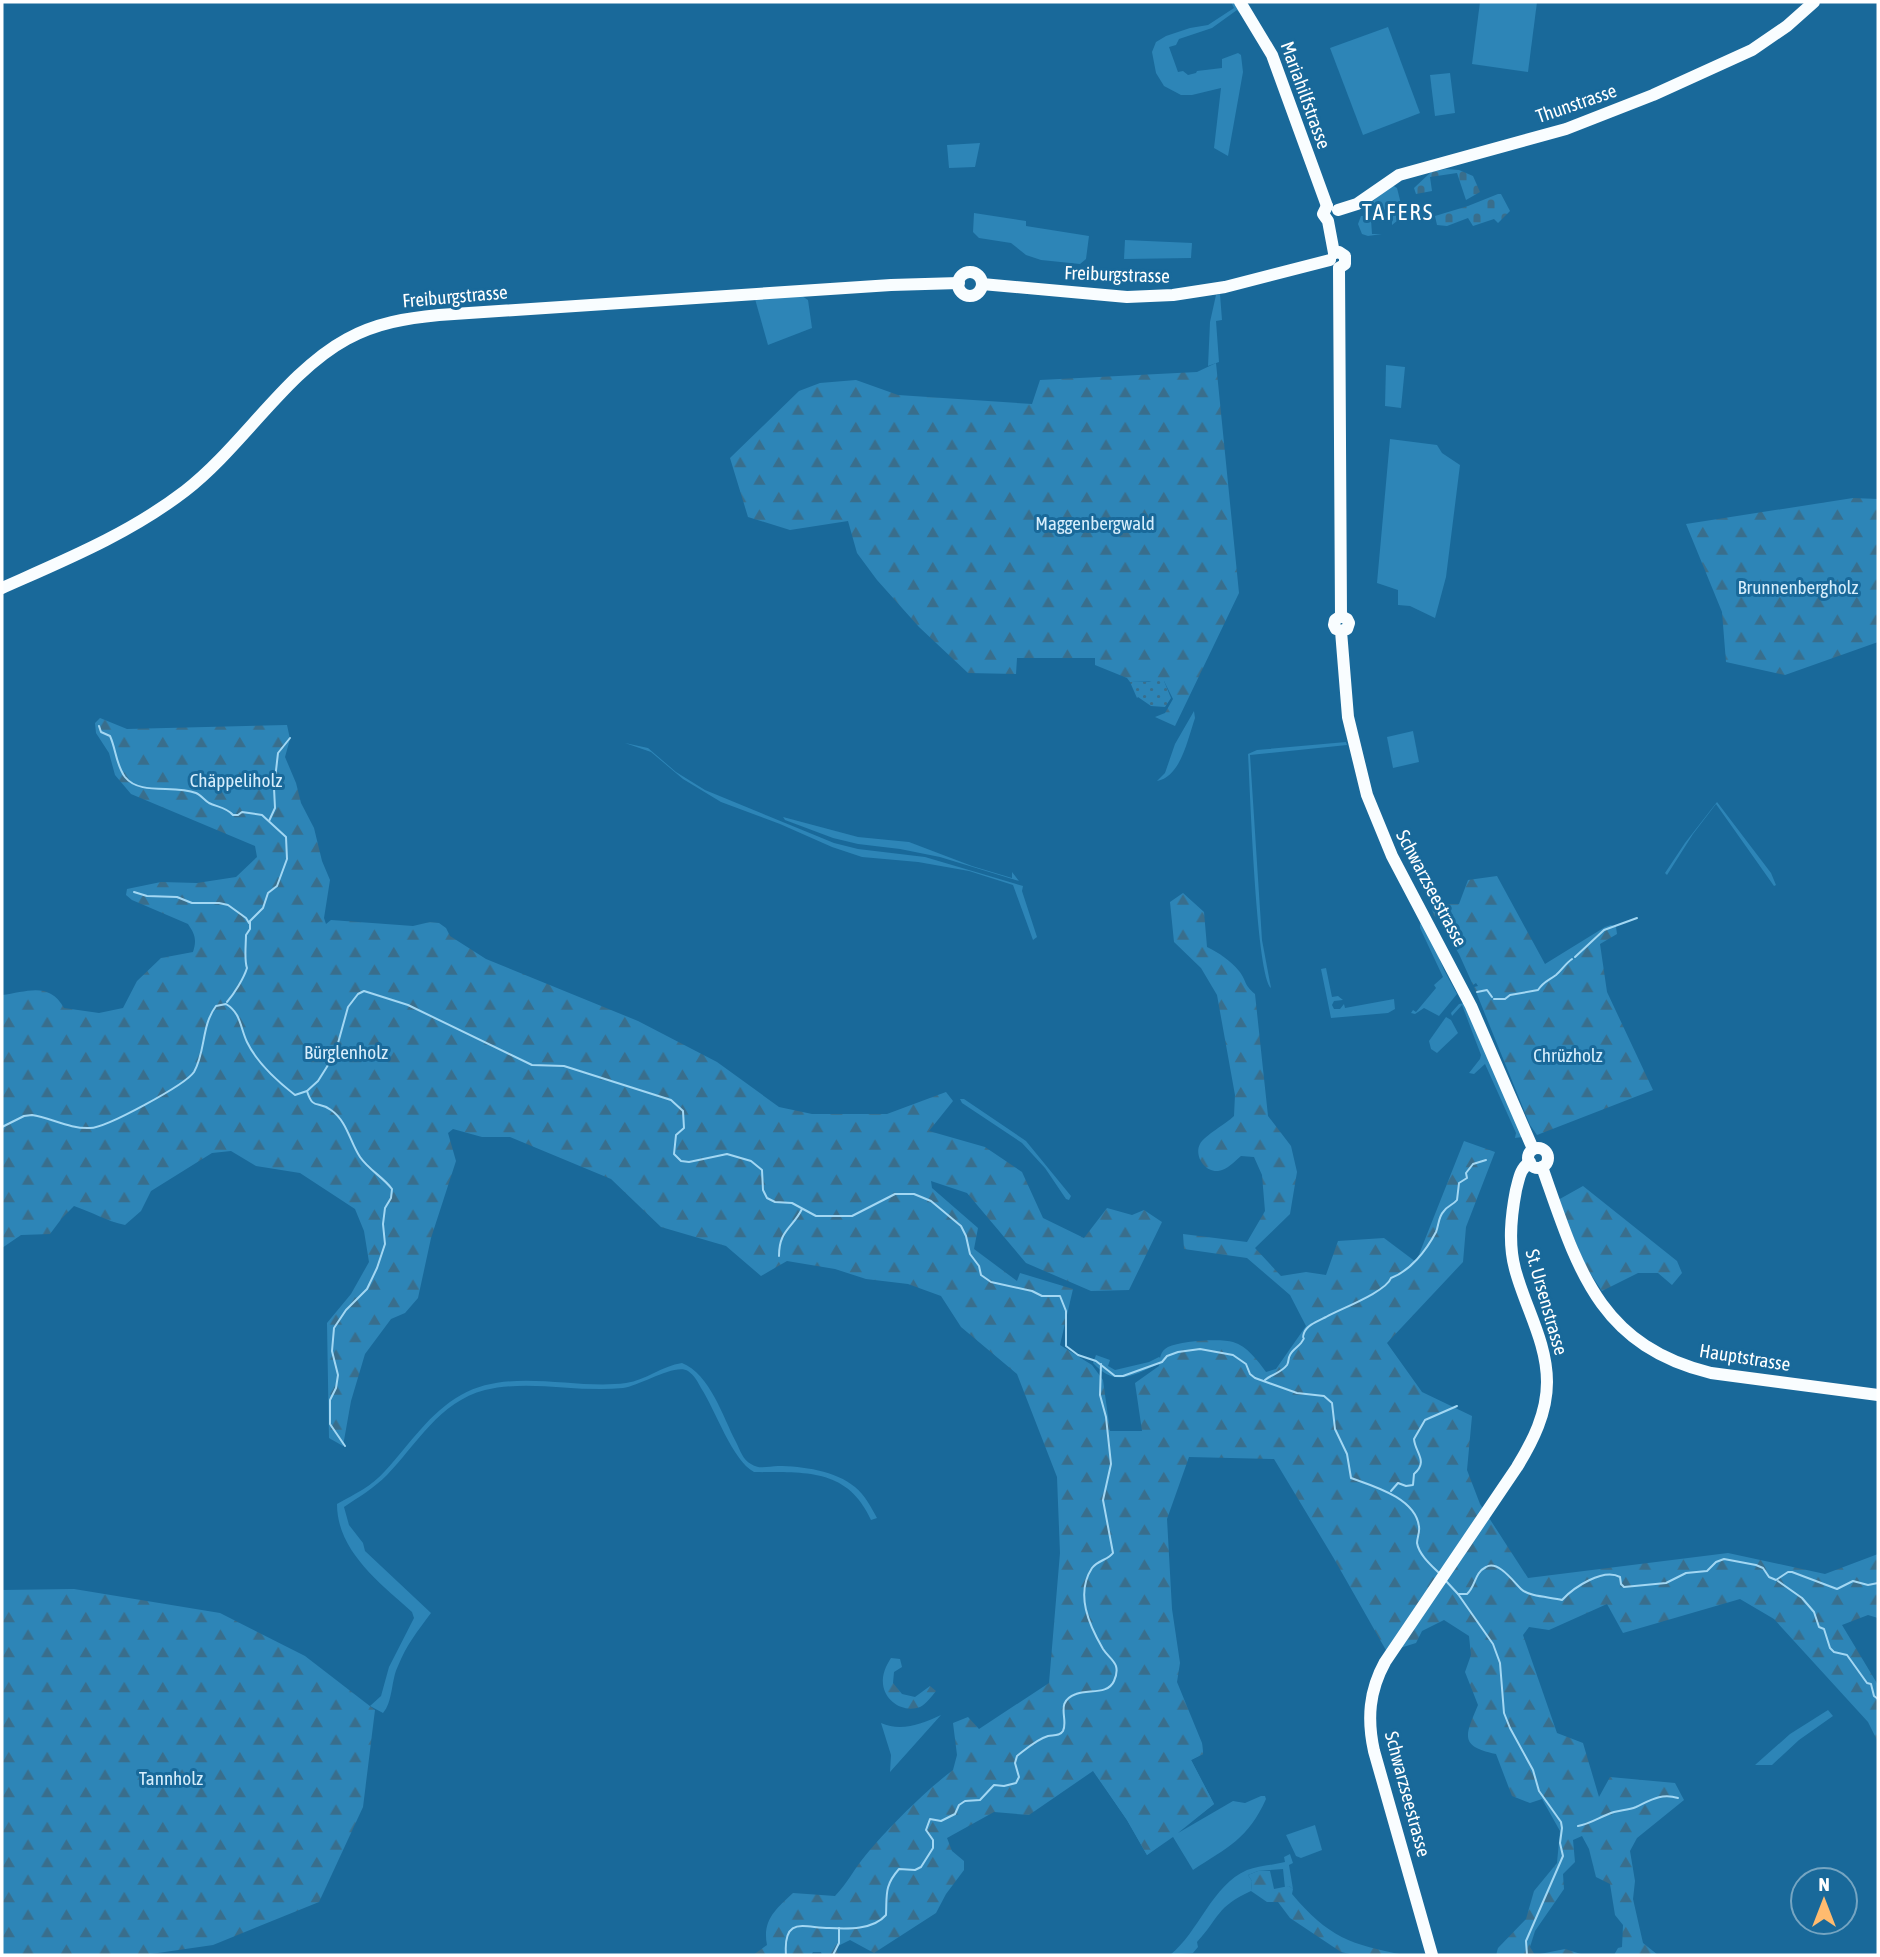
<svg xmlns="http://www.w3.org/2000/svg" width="1880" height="1957" viewBox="0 0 1880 1957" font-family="'Asap Condensed',sans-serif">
	<defs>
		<pattern id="forest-firs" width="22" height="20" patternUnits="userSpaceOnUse" patternTransform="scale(1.75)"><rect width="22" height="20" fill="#2d85b7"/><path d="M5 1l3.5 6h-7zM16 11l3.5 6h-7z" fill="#396e8c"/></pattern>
		<pattern id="cemetery-stones" width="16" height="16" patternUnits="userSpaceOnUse" patternTransform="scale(1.75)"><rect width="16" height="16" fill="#2d85b7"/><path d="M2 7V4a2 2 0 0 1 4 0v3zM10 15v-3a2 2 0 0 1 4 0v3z" fill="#396e8c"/></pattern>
		<pattern id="park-dots" width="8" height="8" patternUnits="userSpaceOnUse" patternTransform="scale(1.75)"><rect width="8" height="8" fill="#2d85b7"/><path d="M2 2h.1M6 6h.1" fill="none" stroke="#396e8c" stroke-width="1.8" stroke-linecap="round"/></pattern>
	</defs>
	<rect width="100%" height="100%" fill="#19699a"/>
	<!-- green -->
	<g fill="#2d85b7">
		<path d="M1231 2H1234L1243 17 1237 10 1212 28 1179 39 1176 45 1169 47 1178 72 1183 71 1188 75 1196 73 1197 71 1222 68V59L1238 53 1241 55 1243 72 1228 156 1214 148 1221 88 1192 95H1181L1164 86 1156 73 1152 52 1156 42 1166 36 1190 28 1208 25 1234 8Z"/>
		<path d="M1480 2H1537L1528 72 1472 64Z"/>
		<path d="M1388 27 1420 113 1363 135 1330 48Z"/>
		<path d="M1450 73 1455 113 1435 116 1430 75Z"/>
		<path d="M980 143 975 167 949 168 947 145Z"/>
		<path d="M1392 185 1397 188 1401 204 1395 211 1400 214 1396 215V218H1399L1403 214V216L1392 225V220L1387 216 1385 220 1383 218 1371 219 1372 234H1382L1368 236 1362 234 1358 224 1361 216H1381L1383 218 1387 215 1382 205 1370 206V212L1365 211 1381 192Z"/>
		<path d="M974 213 1026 221V226L1089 236 1086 259 1080 264 1041 260 1026 255 1011 243 979 238 973 232Z"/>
		<path d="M1125 240 1192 243 1191 258 1124 259Z"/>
		<path d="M1220 294 1222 320 1216 321 1219 362 1208 366 1210 322 1216 295Z"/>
		<path d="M802 296 808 300 812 328 768 345 755 299Z"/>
		<path d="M1386 365 1405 367 1401 408 1385 406Z"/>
		<path d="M1390 439 1437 445 1442 453 1460 465 1446 577 1435 618 1410 606 1398 605V590L1377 583Z"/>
		<path d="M1194 711 1195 718C1188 738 1181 777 1157 781L1165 773 1175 744Z"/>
		<path d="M1413 731 1419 762 1393 768 1387 737Z"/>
		<path d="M1346 742 1347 745 1250 755 1262 940 1271 988C1256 975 1250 786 1248 754L1257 750Z"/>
		<path d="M625 743 648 748 676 772 705 790 834 843 858 849 925 857 1023 886 1022 891 1037 937 1033 940 1013 885 969 871 918 862 862 857 832 847 780 824 721 802 683 779 651 752Z"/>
		<path d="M1717 802 1771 873 1776 885 1774 886 1716 804 1693 834 1667 875 1665 873 1685 843Z"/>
		<path d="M783 817 858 837 909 842 972 866 1012 878V872L1019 881 940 857 900 849 858 844 833 838 785 820Z"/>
		<path d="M1424 921 1444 970 1457 994 1439 1016 1424 1008 1415 1014 1411 1013 1413 1010 1416 1012 1436 988 1434 985 1443 977 1420 928V924Z"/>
		<path d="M1326 968 1332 997 1338 996 1343 1000 1334 1001 1332 1005 1334 1009H1340L1344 1004 1345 1008 1394 999 1395 1009 1388 1013 1331 1018 1321 969Z"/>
		<path d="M1464 1003 1522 1137 1515 1138 1516 1133 1485 1064 1474 1074 1469 1073 1480 1059 1481 1055 1462 1005 1452 1016 1451 1013 1459 1004Z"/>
		<path d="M1446 1017 1451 1020 1458 1033 1437 1053 1431 1049 1429 1041Z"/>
		<path d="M960 1099H964L1026 1141 1071 1196 1069 1200 1066 1199 1045 1168 1022 1143 962 1103Z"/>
		<path d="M1096 1355 1110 1360 1108 1366 1115 1370 1149 1362 1159 1357 1162 1359 1161 1363C1134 1374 1117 1389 1093 1363Z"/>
		<path d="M682 1363C710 1374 723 1417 736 1442 740 1450 743 1460 751 1464 759 1470 769 1466 778 1466 802 1466 836 1471 855 1487 865 1495 871 1507 877 1518L871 1520C847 1467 804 1473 754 1472 732 1460 716 1411 701 1388 698 1382 694 1375 688 1371 675 1363 640 1386 623 1388 577 1393 531 1379 485 1390 439 1402 417 1444 387 1475 374 1488 359 1497 344 1507L349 1525 363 1543 365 1551 431 1613C417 1632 407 1644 398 1666 391 1680 393 1702 383 1713L370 1706 381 1696 389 1667 414 1618 412 1612C380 1583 337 1551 337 1504 355 1494 372 1486 385 1471 410 1444 429 1413 461 1395 510 1367 574 1390 626 1383 646 1380 662 1366 682 1363Z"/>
		<path d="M1828 1710 1833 1716 1799 1740 1772 1765H1755L1790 1734Z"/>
		<path d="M941 1715 890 1772 891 1755 881 1723C901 1732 922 1724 941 1715Z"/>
		<path d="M1202 1743 1203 1754 1191 1760 1214 1804 1178 1833 1233 1801 1245 1803 1261 1796H1265L1266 1799C1248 1839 1228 1847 1193 1870L1173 1837 1147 1855 1127 1820 1093 1770Z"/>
		<path d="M1315 1825 1322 1850 1301 1858 1296 1856 1286 1835Z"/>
		<path d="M1290 1854 1293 1863 1289 1865 1293 1889 1289 1886 1285 1888 1283 1869 1258 1871 1248 1875 1252 1881 1251 1891C1216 1907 1220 1917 1197 1942L1198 1947 1193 1953 1170 1955C1199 1932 1212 1885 1247 1870 1258 1866 1273 1865 1285 1862L1284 1857Z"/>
	</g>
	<!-- forest -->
	<g fill="url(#forest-firs)">
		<path d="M1216 363 1239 593 1175 726 1155 717 1165 713 1173 699 1164 681 1130 682 1127 678 1095 665V658H1017L1016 674 968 673 919 627 877 580 857 553 848 521 790 530 748 517 730 458 799 391 820 383 856 380 898 395 1032 404 1040 380 1197 372Z"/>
		<path d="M1853 498 1878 499V642L1785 675 1726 662 1722 612 1686 524Z"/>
		<path d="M100 718 127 729 287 725 290 739 285 757 296 783 301 803 314 828 322 861 330 880 324 918 326 924 331 920 413 926 430 922 439 923 446 928 450 936 486 959 638 1021 717 1062 779 1107 812 1114H887L946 1092 953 1101 929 1131 985 1147 1022 1172 1043 1218 1084 1238 1107 1208 1132 1215 1144 1210 1162 1222 1129 1290 1091 1291 1026 1263 967 1193 931 1181 932 1188 978 1228 974 1249 1017 1281 1020 1273 1073 1289 1060 1345 1092 1365 1103 1380 1110 1431H1142L1135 1383 1159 1366C1160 1358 1160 1351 1168 1347 1181 1341 1220 1338 1233 1342 1247 1346 1258 1361 1266 1372L1276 1369 1306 1326 1290 1295 1247 1258 1184 1249 1183 1234 1247 1242 1265 1211 1262 1175 1254 1157 1241 1156C1235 1161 1227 1170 1218 1171 1204 1172 1194 1155 1200 1144 1205 1135 1226 1124 1234 1116L1235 1095 1217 995 1201 968 1174 942 1170 902 1183 893 1204 912 1207 947C1219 953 1230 960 1239 971 1247 981 1243 984 1255 994L1268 1116 1291 1146 1297 1172 1290 1214 1255 1248 1281 1276 1306 1272 1326 1275 1338 1241 1384 1238 1416 1262 1464 1141 1495 1152 1466 1227 1463 1262 1387 1343 1422 1392 1472 1416 1467 1470 1480 1504 1528 1578 1728 1553 1825 1574 1878 1554V1618L1868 1615 1842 1625 1878 1685V1742L1868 1722 1774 1619 1740 1599 1623 1633 1607 1604 1549 1630 1529 1627 1523 1635 1557 1733 1583 1743 1599 1797 1610 1777 1675 1783 1684 1800 1637 1838 1630 1851 1635 1881 1633 1899 1643 1943 1658 1955H1614L1618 1948 1622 1947 1623 1925 1615 1915 1610 1884 1596 1877 1589 1849 1582 1836 1573 1840 1575 1862 1563 1874 1564 1889 1535 1931 1530 1947 1535 1955 1565 1949 1584 1955H1496L1498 1948 1526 1919 1534 1891 1557 1863 1560 1831 1542 1799 1530 1803 1512 1796 1496 1754C1459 1746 1465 1736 1478 1705L1465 1672 1471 1655 1469 1636 1444 1620 1422 1631 1416 1643 1387 1652 1333 1557 1274 1459 1189 1457 1167 1519 1172 1609 1180 1663 1177 1682 1202 1743 1203 1754 1191 1760 1214 1804 1147 1855 1127 1820 1093 1771 1029 1815 994 1812 947 1838 952 1851 964 1861V1870L946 1894 936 1913 874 1953 850 1940 836 1947 838 1955H822L821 1952H813L811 1955H753L767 1945C762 1920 776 1909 793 1893L835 1896C847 1884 854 1869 865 1856 887 1829 925 1791 953 1770L957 1755 953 1723 968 1717 979 1729 1049 1683 1060 1553 1057 1477 1017 1374 961 1327 941 1296 908 1284 866 1279 835 1269 787 1261 761 1276 726 1246 661 1227 611 1179 510 1137H482L453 1129 448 1133 456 1161 431 1238 418 1298 405 1313 391 1319 365 1354 351 1401 343 1446 329 1438 327 1323 351 1294 369 1262 364 1231 355 1209 300 1173 256 1166 231 1151 212 1153 151 1191 141 1211 125 1225C106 1221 92 1212 74 1206L62 1218 50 1234 21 1235 2 1248V995C27 992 49 981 64 1008L99 1013 123 1008 137 981 161 958 193 952C197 940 195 934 188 924L132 900 126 895 127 889 161 882 197 883 236 877 257 857 255 846 131 794 115 775 109 753 96 733 95 723Z"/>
		<path d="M1497 876 1545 964 1605 927 1611 925 1616 927 1617 934 1600 944 1607 992 1653 1090 1537 1135 1530 1125 1474 987 1478 986 1476 983 1473 985 1459 954 1444 929 1448 919 1445 916 1439 918 1434 916 1432 909 1437 904H1459L1468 880Z"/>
		<path d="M1583 1186 1677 1261 1682 1273 1672 1285 1658 1273H1638L1602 1291 1586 1267 1558 1200Z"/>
		<path d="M74 1589 220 1613 305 1656 375 1710 363 1807 319 1902 213 1945 144 1955H2V1590Z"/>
		<path d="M891 1658 900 1659 902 1667 894 1672 893 1683 902 1694 915 1697 930 1686 936 1691C932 1696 926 1704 920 1707 904 1713 885 1702 883 1684 882 1674 886 1666 891 1658Z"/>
		<path d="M1258 1871H1270L1274 1889 1289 1886 1293 1889 1292 1894C1328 1937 1351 1945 1405 1955H1355L1341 1952 1290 1918 1278 1902H1267L1251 1891 1252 1881 1248 1875Z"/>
	</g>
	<!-- cemetery -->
	<g fill="url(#cemetery-stones)">
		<path d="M1446 169 1459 170 1473 176 1480 192 1466 200 1457 173 1430 177 1432 191 1416 194 1414 188 1431 172Z"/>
		<path d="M1498 194H1501L1510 211 1498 223 1494 219 1473 226 1468 218 1447 226 1437 225 1435 216 1468 206Z"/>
	</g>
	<!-- park -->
	<path fill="url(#park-dots)" d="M1157 679 1164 681 1171 698 1165 707 1151 706 1138 697 1137 698 1130 682H1149Z"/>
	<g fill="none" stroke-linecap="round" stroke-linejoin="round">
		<!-- stream -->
		<g stroke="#a2d7f3" stroke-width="2">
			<path d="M99 726 101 732 110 736C116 749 116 765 125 777 140 796 174 784 196 793 201 795 204 800 209 803 217 807 226 807 233 815H238L242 812 262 815 286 837 287 859 277 886 268 893 263 908 250 921V929L246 935C246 944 244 960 247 968 244 978 234 994 227 1002"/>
			<path d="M269 821 275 808 274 788 278 753 290 738"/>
			<path d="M134 892 147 896 177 897 192 903H219L228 905 246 918 249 923"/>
			<path d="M1575 957 1604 930 1637 918"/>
			<path d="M1477 992 1487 990 1492 997"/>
			<path d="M1494 999H1505L1510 995 1538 990C1544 981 1548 981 1556 975 1562 970 1565 964 1572 959"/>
			<path d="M307 1091C313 1111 318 1100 331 1110 347 1121 350 1142 360 1157 369 1170 383 1177 392 1189L391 1198 385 1208 383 1224 385 1244 377 1268 367 1289 346 1310 334 1328 332 1351 338 1375 336 1388 330 1400V1424L345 1446"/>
			<path d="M2 1127 24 1116 32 1115C51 1118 70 1129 90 1128 106 1128 185 1085 194 1072 206 1051 201 1026 216 1006L226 1004C241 1013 240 1027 247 1042 257 1063 277 1081 295 1095L307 1091 318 1081 335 1054 348 1007 358 994 364 991 408 1005 532 1065 564 1066 671 1100 683 1111 684 1128 676 1135 674 1154 681 1161 689 1162 727 1154 751 1161 762 1170 763 1190 767 1198 775 1202 792 1203 816 1216H852L895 1194H914L931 1201 961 1226 966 1236 970 1254 979 1266 981 1275 991 1282 1032 1291 1042 1296H1060L1066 1311V1346L1078 1355 1096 1361 1115 1376H1123L1162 1362 1167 1356 1178 1352 1200 1349 1233 1355 1246 1364 1250 1374 1255 1378 1297 1393 1324 1396 1332 1403 1335 1429 1347 1454 1351 1478C1373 1486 1416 1498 1419 1527 1420 1532 1417 1538 1417 1543 1419 1555 1432 1566 1440 1574"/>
			<path d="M779 1256C779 1230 792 1229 802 1209"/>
			<path d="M1265 1380C1272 1374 1281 1373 1287 1365 1289 1362 1288 1358 1290 1355 1292 1350 1298 1347 1301 1343 1307 1334 1301 1342 1304 1333 1307 1325 1318 1321 1326 1317 1340 1309 1386 1292 1391 1278 1410 1271 1426 1251 1436 1232 1439 1225 1438 1217 1444 1211 1447 1206 1453 1205 1457 1200L1459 1183 1467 1178 1466 1173 1473 1164 1486 1160"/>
			<path d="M1391 1491 1398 1483 1406 1486 1413 1485 1414 1474C1429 1461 1415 1453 1414 1439L1425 1420 1457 1406"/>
			<path d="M1446 1581 1458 1594 1493 1644 1500 1663 1504 1713 1510 1728 1533 1770 1539 1791 1561 1822 1562 1828 1560 1843 1563 1856 1526 1941 1527 1955"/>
			<path d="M1778 1581 1802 1598 1814 1612 1819 1627 1824 1629 1830 1648 1834 1652 1847 1655 1867 1683 1871 1684 1874 1696 1878 1699"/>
			<path d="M1458 1594H1467C1476 1586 1474 1573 1486 1567 1498 1560 1513 1581 1521 1589 1529 1597 1552 1597 1562 1600 1574 1587 1603 1568 1620 1577L1621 1584 1624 1587 1666 1583 1686 1573 1707 1571 1716 1562 1724 1559 1756 1565 1763 1568 1769 1577 1776 1580 1788 1572H1792L1837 1589 1853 1581 1868 1585 1878 1583"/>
			<path d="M1578 1826C1591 1824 1601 1816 1614 1812 1622 1810 1629 1810 1636 1807 1651 1800 1661 1793 1678 1798"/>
			<path d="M786 1955C783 1915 805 1928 829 1928 848 1929 873 1930 886 1915 887 1895 884 1886 899 1869L915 1870 921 1867 933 1848V1840L926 1830 930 1819 941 1821 955 1814 959 1805 965 1801 980 1800 994 1785 1004 1786 1016 1783 1019 1777 1015 1763 1017 1756C1026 1749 1037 1739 1048 1736 1054 1735 1060 1736 1063 1731 1069 1719 1054 1702 1076 1694 1088 1689 1108 1695 1114 1681 1122 1663 1110 1660 1103 1649 1089 1625 1075 1594 1092 1568 1098 1560 1108 1560 1113 1553L1103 1500 1111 1464 1106 1417 1100 1395 1101 1364"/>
			<path d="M833 1955 839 1943V1928"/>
		</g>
		<!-- major -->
		<g stroke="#f9fdff" stroke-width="12">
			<path d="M1240 2 1272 55 1327 206"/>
			<path d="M1327 206 1323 214 1328 221 1334 253"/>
			<path d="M1338 210 1357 204 1399 175 1566 129 1653 95 1752 50 1787 26 1814 2"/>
			<path d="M1334 253 1339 252 1345 256V264L1339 268"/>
			<path d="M1339 268 1341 616"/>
			<circle cx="970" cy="284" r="12"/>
			<path d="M982 284 1127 297 1173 295 1225 287 1330 260"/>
			<path d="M2 588C65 560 129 534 185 491 242 447 286 372 347 339 376 323 407 318 439 315L891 285 959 283"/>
			<path d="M1341 631 1347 629 1349 623 1347 619 1341 616 1335 620 1334 625 1336 629 1341 631 1348 717 1367 795 1392 856 1471 1006 1533 1149"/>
			<circle cx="1538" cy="1158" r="10"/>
			<path d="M1542 1167C1577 1266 1597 1345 1711 1373L1878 1395"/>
			<path d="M1432 1955 1374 1751C1367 1719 1369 1691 1385 1662L1517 1467C1533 1441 1547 1413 1547 1382 1547 1342 1525 1307 1515 1269 1508 1243 1511 1216 1516 1190 1519 1179 1520 1168 1530 1162"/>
		</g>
	</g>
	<g text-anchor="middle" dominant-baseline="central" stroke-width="6" stroke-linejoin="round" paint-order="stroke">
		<!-- street labels -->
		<g font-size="19" fill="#fff" stroke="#19699a">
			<text transform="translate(1306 95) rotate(70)">Mariahilfstrasse</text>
			<text transform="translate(1576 103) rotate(-19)">Thunstrasse</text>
			<text transform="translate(1117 274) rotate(2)">Freiburgstrasse</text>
			<text transform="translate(455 296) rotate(-5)">Freiburgstrasse</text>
			<text transform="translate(1432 888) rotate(62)">Schwarzseestrasse</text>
			<text transform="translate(1547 1302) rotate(74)">St. Ursenstrasse</text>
			<text transform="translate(1745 1357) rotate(9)">Hauptstrasse</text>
			<text transform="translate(1408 1794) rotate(75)">Schwarzseestrasse</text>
		</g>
		<!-- park labels -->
		<g font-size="19" fill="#d7eefc" stroke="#19699a">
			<text x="1095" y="523">Maggenbergwald</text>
			<text x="1798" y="587">Brunnenbergholz</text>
			<text x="236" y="780">Chäppeliholz</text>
			<text x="346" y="1052">Bürglenholz</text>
			<text x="1568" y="1055">Chrüzholz</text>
			<text x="171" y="1778">Tannholz</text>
		</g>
		<!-- quarter labels -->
		<g font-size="23" letter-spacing="2" fill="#fff" stroke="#19699a">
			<text x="1398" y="212">TAFERS</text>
		</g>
	</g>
	<!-- border -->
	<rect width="1880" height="1957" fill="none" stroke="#ffffff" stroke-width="7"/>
	<!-- north arrow -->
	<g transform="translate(1824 1901)"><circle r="33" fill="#19699a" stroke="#75a5c2" stroke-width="2"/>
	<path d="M0-5L12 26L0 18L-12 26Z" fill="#ffbb6f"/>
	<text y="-10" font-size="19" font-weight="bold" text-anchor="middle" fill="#ffffff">N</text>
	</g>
</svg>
